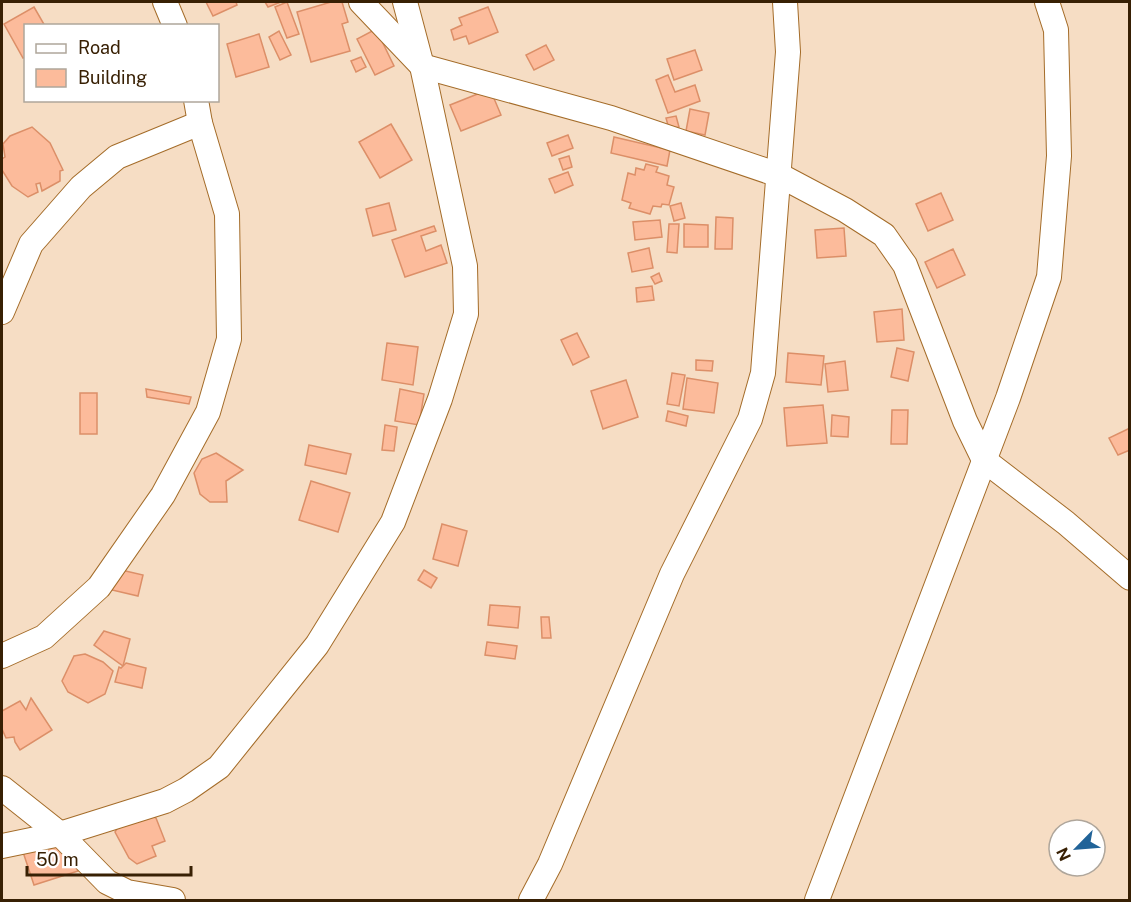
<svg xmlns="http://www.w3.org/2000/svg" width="1131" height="902" viewBox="0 0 1131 902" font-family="'Public Sans',sans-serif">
	<rect width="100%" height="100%" fill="#f6ddc4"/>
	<!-- building -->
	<g fill="#fcbb9b" stroke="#dc8f68" stroke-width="1.5">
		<path d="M206 2H236L237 5 213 16Z"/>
		<path d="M265 2H281L268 7Z"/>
		<path d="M287 2 299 34 287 38 275 7Z"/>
		<path d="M331 2H342L348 22 342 24 350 51 311 62 297 12Z"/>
		<path d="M34 7 45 26H26V57L23 58 4 24Z"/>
		<path d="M488 7 498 32 469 44 466 36 454 40 451 30 462 25 459 18Z"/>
		<path d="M376 29 394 66 375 75 357 39Z"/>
		<path d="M279 31 291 55 280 60 269 37Z"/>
		<path d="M259 34 269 67 236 77 227 44Z"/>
		<path d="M546 45 554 60 534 70 526 55Z"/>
		<path d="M695 50 702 70 674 80 667 59Z"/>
		<path d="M361 57 366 67 356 72 351 61Z"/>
		<path d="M668 75 675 92 695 85 700 101 668 113 656 80Z"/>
		<path d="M490 89 501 115 461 131 450 105Z"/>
		<path d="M690 109 709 113 705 135 686 131Z"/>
		<path d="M676 116 679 127 669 129 666 118Z"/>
		<path d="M391 124 412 160 380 178 359 142Z"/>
		<path d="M32 127 50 143 63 170 60 171V181L42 191 40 183 36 184 38 192 28 197 12 186 2 170V159L5 157 3 144 10 136Z"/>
		<path d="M568 135 573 148 552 156 547 143Z"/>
		<path d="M614 137 670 150 667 166 611 153Z"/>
		<path d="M569 156 572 167 563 170 559 159Z"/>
		<path d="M646 164 658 167 656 172 669 176 667 185 674 187 669 205 662 204 661 207 653 206 650 214 629 208 631 203 622 200 628 173 635 175 636 168 644 170Z"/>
		<path d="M568 172 573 185 555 193 549 179Z"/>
		<path d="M941 193 953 220 928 231 916 204Z"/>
		<path d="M389 203 396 230 373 236 366 209Z"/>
		<path d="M681 203 685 218 674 221 670 206Z"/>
		<path d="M716 217 733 218 732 249H715Z"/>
		<path d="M660 220 662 237 635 240 633 222Z"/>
		<path d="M669 224H679L677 253 667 252Z"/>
		<path d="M684 224 708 225V247H684Z"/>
		<path d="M434 226 436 231 421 236 426 251 441 245 447 263 405 277 392 240Z"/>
		<path d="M844 228 846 256 817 258 815 230Z"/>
		<path d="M649 248 653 268 632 272 628 253Z"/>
		<path d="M953 249 965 275 937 288 925 262Z"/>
		<path d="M659 273 662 281 655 284 651 277Z"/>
		<path d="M652 286 654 300 637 302 636 288Z"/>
		<path d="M902 309 904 340 877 342 874 312Z"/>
		<path d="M577 333 589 357 573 365 561 340Z"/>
		<path d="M387 343 418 347 413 385 382 380Z"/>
		<path d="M897 348 914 352 908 381 891 377Z"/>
		<path d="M788 353 824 356 821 385 786 382Z"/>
		<path d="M696 360 713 361 712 371 696 370Z"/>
		<path d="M845 361 848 390 828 392 825 364Z"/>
		<path d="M672 373 685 375 679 406 667 404Z"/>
		<path d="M687 378 718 383 714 413 683 409Z"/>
		<path d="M626 380 638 417 603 429 591 391Z"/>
		<path d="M146 389 191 397 189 404 147 397Z"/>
		<path d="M400 389 424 394 419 425 395 421Z"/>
		<rect x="80" y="393" width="17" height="41"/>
		<path d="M823 405 827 443 787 446 784 408Z"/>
		<path d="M892 410H908L907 444H891Z"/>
		<path d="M668 411 688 416 686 426 666 421Z"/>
		<path d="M832 415 849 417 848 437 831 436Z"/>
		<path d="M385 425 397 427 394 451 382 450Z"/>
		<path d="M1130 428V450L1118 455 1109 438Z"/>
		<path d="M309 445 351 454 346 474 305 465Z"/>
		<path d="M216 453 243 470 226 481 227 502H210L200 494 194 473 202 459Z"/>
		<path d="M311 481 350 493 338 532 299 520Z"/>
		<path d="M442 524 467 531 458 566 433 559Z"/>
		<path d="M117 569 143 575 138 596 112 590Z"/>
		<path d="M424 570 437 578 431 588 418 580Z"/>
		<path d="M490 605 520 607 518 628 488 625Z"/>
		<path d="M541 617H549L551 638H542Z"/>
		<path d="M104 631 130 639 123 666 94 645Z"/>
		<path d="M487 642 517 646 515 659 485 655Z"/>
		<path d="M85 654 103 662 113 671 105 694 88 703 68 692 62 681 74 656Z"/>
		<path d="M126 663 146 668 142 688 115 682 119 667 121 668Z"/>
		<path d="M31 698 52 730 20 750 15 742 14 737 6 738 2 729V711L20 701 26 710Z"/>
		<path d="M145 813 156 818 165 841 152 846 156 856 137 864 129 858 115 832 122 820Z"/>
		<path d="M59 838 70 845 78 871 34 885 22 849Z"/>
	</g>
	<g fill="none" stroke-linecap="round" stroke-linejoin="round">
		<!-- minor casing -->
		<g stroke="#a46c29" stroke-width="26">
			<g id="minor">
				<path d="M165 2 175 26"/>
				<path d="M361 2 422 66 611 118 779 175 845 210 884 235 905 265 965 421 984 460 1066 523 1130 578"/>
				<path d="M2 312 31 244 81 187 117 157 200 123"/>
				<path d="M2 656 44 637 99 587 163 495 208 412 229 339 227 214 200 123 196 100"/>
				<path d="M2 788 60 834 107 882 127 892 173 900"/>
				<path d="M2 846 60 834 165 801 186 790 219 767 317 645 393 522 440 399 466 314 465 266 422 66 405 2"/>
				<path d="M531 900 550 864 672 574 750 419 763 373 788 52 785 2"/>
				<path d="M817 900 1008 398 1049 277 1059 156 1056 30 1047 2"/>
			</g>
		</g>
		<!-- minor -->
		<use href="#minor" stroke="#fff" stroke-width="24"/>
	</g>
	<!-- border -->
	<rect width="1131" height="902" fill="none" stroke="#382004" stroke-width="6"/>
	<!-- legend -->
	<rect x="24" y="24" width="195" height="78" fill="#ffffff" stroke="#afa69b" stroke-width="1.5"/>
	<rect x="36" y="44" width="30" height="9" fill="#ffffff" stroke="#afa69b" stroke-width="1.5"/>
	<text x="78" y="54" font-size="18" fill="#382004">Road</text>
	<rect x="36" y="69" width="30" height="18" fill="#fcbb9b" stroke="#afa69b" stroke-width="1.5"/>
	<text x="78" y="84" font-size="18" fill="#382004">Building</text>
	<!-- north arrow -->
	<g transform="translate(1077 848) rotate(245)"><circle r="28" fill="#ffffff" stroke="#afa69b" stroke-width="1.5"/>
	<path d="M0-4.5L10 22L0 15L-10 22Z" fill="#216398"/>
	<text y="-9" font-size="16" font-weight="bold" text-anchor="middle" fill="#382004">N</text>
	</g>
	<!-- scale -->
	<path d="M27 866v9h164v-9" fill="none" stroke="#382004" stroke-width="3"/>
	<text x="36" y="866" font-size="18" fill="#382004" stroke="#ffffff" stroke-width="4.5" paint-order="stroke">50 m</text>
</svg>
